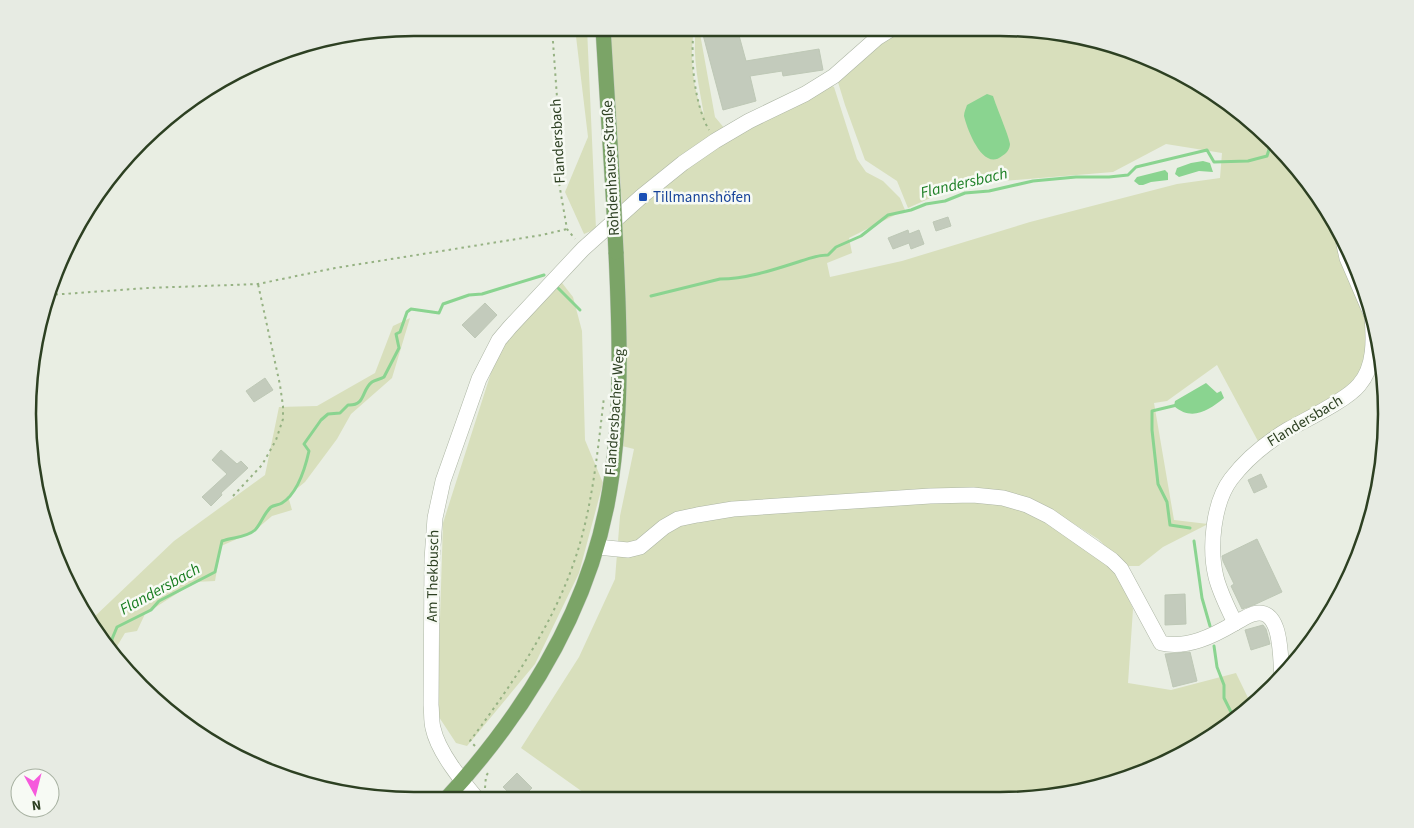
<svg xmlns="http://www.w3.org/2000/svg" width="1414" height="828" viewBox="0 0 1414 828" font-family="'Source Sans 3',sans-serif">
	<rect width="100%" height="100%" fill="#e9eee3"/>
	<!-- green -->
	<g fill="#d8dfbc">
		<path d="M575 28H587L596 229 584 234 565 192 588 137Z"/>
		<path d="M610 28H694C690 55 692 89 704 115 699 85 692 58 696 28H699L715 117 725 129 622 206Z"/>
		<path d="M901 28H1026L1125 48 1214 92 1273 141 1321 199 1329 213 1345 273 1370 320 1361 377 1345 392 1259 443 1217 365 1167 401 1154 403 1174 520 1208 524 1163 547 1139 566H1126L1098 539 1071 522 1114 566 1133 609 1128 683 1171 690 1236 673 1251 704 1194 749 1124 780 1026 800H594L521 748 579 657 615 579 620 516 634 449 622 446 621 219 716 144 830 85 834 87 857 159 866 172 883 181 900 198 905 210 849 238 852 253 827 263 830 277 902 261 1030 222 1177 184 1220 178 1222 153 1166 144 1113 172 1004 181 946 191 908 208 897 181 865 160 845 105 837 79 883 39Z"/>
		<path d="M559 279 573 297 582 331 585 440 603 483 579 573 535 664 467 746 456 743 437 714 443 523 497 354Z"/>
		<path d="M410 318 392 378 351 414 337 439 305 482 288 496 292 510 272 516 253 532 221 546 215 581 195 582 145 614 137 631 125 633 116 648 118 660 92 619 174 541 265 475 279 407 317 406 375 373 393 326Z"/>
	</g>
	<!-- water -->
	<g fill="#8ad490">
		<path d="M987 94 993 96C996 106 1009 136 1010 144 1010 149 1006 154 1002 156 983 172 967 129 964 116 964 112 966 108 967 105Z"/>
		<path d="M1203 161 1210 163 1213 172 1199 171 1179 177 1175 174 1177 168 1191 163Z"/>
		<path d="M1165 170 1168 173V180L1151 182 1143 185H1139L1134 181 1137 177Z"/>
		<path d="M1206 383 1217 393 1221 391 1224 398C1209 410 1192 422 1174 406L1175 401Z"/>
	</g>
	<g fill="none" stroke-linecap="round" stroke-linejoin="round">
		<!-- stream -->
		<g stroke="#8ad490" stroke-width="3">
			<path d="M558 288 580 310"/>
			<path d="M651 296 720 279C747 279 776 269 801 261 812 258 816 255 828 255L836 247 861 236 888 215 911 210 926 204 945 201 965 193 989 191 1033 181 1076 177H1109L1128 175 1136 167 1207 150 1214 162 1248 161 1267 156 1270 146 1267 135"/>
			<path d="M1177 405 1152 411V430L1158 484 1167 502 1170 525 1190 528"/>
			<path d="M1194 541 1202 598 1210 626"/>
			<path d="M1214 646 1217 667 1224 685V698L1234 718"/>
			<path d="M112 651V639L117 627 151 610 159 601 215 572 222 541C232 537 246 538 255 530 261 524 264 513 271 507 274 505 279 505 282 503 298 493 305 469 309 451L304 444 321 420 328 414 340 413 348 405C366 406 361 390 372 382 375 380 381 379 384 377L399 348 396 334 400 332 407 312 411 309 439 313 443 304 469 295 482 294 544 275"/>
		</g>
	</g>
	<!-- building -->
	<g fill="#c3cbbc" stroke="#bec8b6">
		<path d="M713 28H737L746 61 819 49 823 70 783 76 782 71 750 76 756 101 723 110 702 31Z"/>
		<path d="M948 217 951 226 936 231 933 222Z"/>
		<path d="M908 230 909 234 919 230 924 244 911 249 909 243 893 249 888 238Z"/>
		<path d="M485 303 497 315 475 338 462 325Z"/>
		<path d="M265 378 273 390 254 402 246 391Z"/>
		<path d="M221 450 237 464 241 461 248 468 221 493 222 495 211 506 202 497 227 474 212 460Z"/>
		<path d="M1261 474 1267 487 1254 493 1248 480Z"/>
		<path d="M1257 539 1282 592 1256 604 1242 609 1231 586 1234 584 1223 561 1222 556Z"/>
		<path d="M1185 594 1186 624 1165 625V595Z"/>
		<path d="M1263 625 1266 629 1270 644 1251 650 1245 630Z"/>
		<path d="M1190 652 1197 681 1173 687 1165 654Z"/>
		<path d="M517 773 532 788 520 800H516L503 787Z"/>
	</g>
	<g fill="none" stroke-linecap="round" stroke-linejoin="round">
		<!-- minor casing -->
		<g stroke="#adb6a5" stroke-width="16">
			<g id="minor">
				<path d="M1343 240 1347 258 1372 316"/>
				<path d="M597 547 628 550 640 547 664 527 678 519 697 515 733 509 930 496 973 495 1003 498 1027 505 1049 516 1112 560 1121 569 1161 643C1187 649 1213 636 1235 623"/>
				<path d="M1282 677C1280 659 1283 605 1253 614 1247 616 1241 620 1235 623 1228 608 1220 593 1216 577 1209 548 1213 503 1231 479 1247 458 1267 442 1289 429 1307 419 1347 400 1359 385 1375 367 1374 339 1372 316"/>
				<path d="M478 800C462 781 438 752 433 728 431 721 432 712 431 705L432 559 435 518 443 481 479 379 499 340 510 327 583 249 642 196 683 163 715 141 749 121 805 94 834 76 877 38 893 28"/>
			</g>
		</g>
		<!-- major casing -->
		<g stroke="#c4cac1" stroke-width="16">
			<g id="major">
				<path d="M603 28 613 191"/>
				<path d="M445 800C522 716 585 617 607 505 623 422 620 336 616 252"/>
			</g>
		</g>
		<!-- path -->
		<g stroke="#96b283" stroke-width="2" stroke-dasharray="2.5 4" stroke-linecap="butt">
			<path d="M552 28 559 125V183L567 229 575 239"/>
			<path d="M694 28C690 57 694 104 709 130"/>
			<path d="M49 295 148 288 258 284 335 268 542 235 567 229"/>
			<path d="M233 496 262 465 276 440 283 419V406L280 385 258 284"/>
			<path d="M475 746 470 741C513 683 556 621 578 550 593 501 598 448 604 397"/>
			<path d="M485 788 486 776 490 770"/>
		</g>
		<!-- minor -->
		<use href="#minor" stroke="#fff" stroke-width="15"/>
		<!-- major -->
		<use href="#major" stroke="#7ba467" stroke-width="15"/>
		<!-- major-bridge casing -->
		<g stroke="#c4cac1" stroke-width="16" stroke-linecap="butt">
			<path id="major-bridge" d="M613 191 616 252"/>
		</g>
		<!-- major-bridge -->
		<use href="#major-bridge" stroke="#7ba467" stroke-width="15"/>
	</g>
	<!-- markers -->
	<rect fill="#1a4fb4" stroke="#f7faf4" stroke-width="2" x="638" y="192" width="10" height="10" rx="2.5"/>
	<g text-anchor="middle" dominant-baseline="central" stroke-width="5" stroke-linejoin="round" paint-order="stroke">
		<!-- street labels -->
		<g font-size="15" fill="#2d4022" stroke="#f7faf4">
			<text transform="translate(558 141) rotate(-93)">Flandersbach</text>
			<text transform="translate(611 168) rotate(-93)">Rohdenhauser Straße</text>
			<text transform="translate(615 412) rotate(-86)">Flandersbacher Weg</text>
			<text transform="translate(1305 421) rotate(-31)">Flandersbach</text>
			<text transform="translate(433 576) rotate(-89)">Am Thekbusch</text>
		</g>
		<!-- transit labels -->
		<g font-size="15" fill="#164399" stroke="#f7faf4" text-anchor="start">
			<text x="653" y="197">Tillmannshöfen</text>
		</g>
		<!-- water labels -->
		<g font-size="16" font-style="italic" fill="#1a7e23" stroke="#f7faf4">
			<text transform="translate(964 183) rotate(-13)">Flandersbach</text>
			<text transform="translate(160 589) rotate(-29)">Flandersbach</text>
		</g>
	</g>
	<!-- crop -->
	<path d="M0 0H1414V828H0ZM414 36H1000A378 378 0 0 1 1378 414V414A378 378 0 0 1 1000 792H414A378 378 0 0 1 36 414V414A378 378 0 0 1 414 36Z" fill="#e7ebe3" fill-rule="evenodd"/>
	<path fill="none" stroke="#2d4022" stroke-width="2.5" d="M414 36H1000A378 378 0 0 1 1378 414V414A378 378 0 0 1 1000 792H414A378 378 0 0 1 36 414V414A378 378 0 0 1 414 36Z"/>
	<!-- north arrow -->
	<g transform="translate(35 793) rotate(173)"><circle r="24" fill="#f7faf4" stroke="#a6b0a0"/>
	<path d="M0-4L9 19L0 12L-9 19Z" fill="#f659dc"/>
	<text y="-8" font-size="14" font-weight="bold" text-anchor="middle" fill="#2d4022">N</text>
	</g>
</svg>
